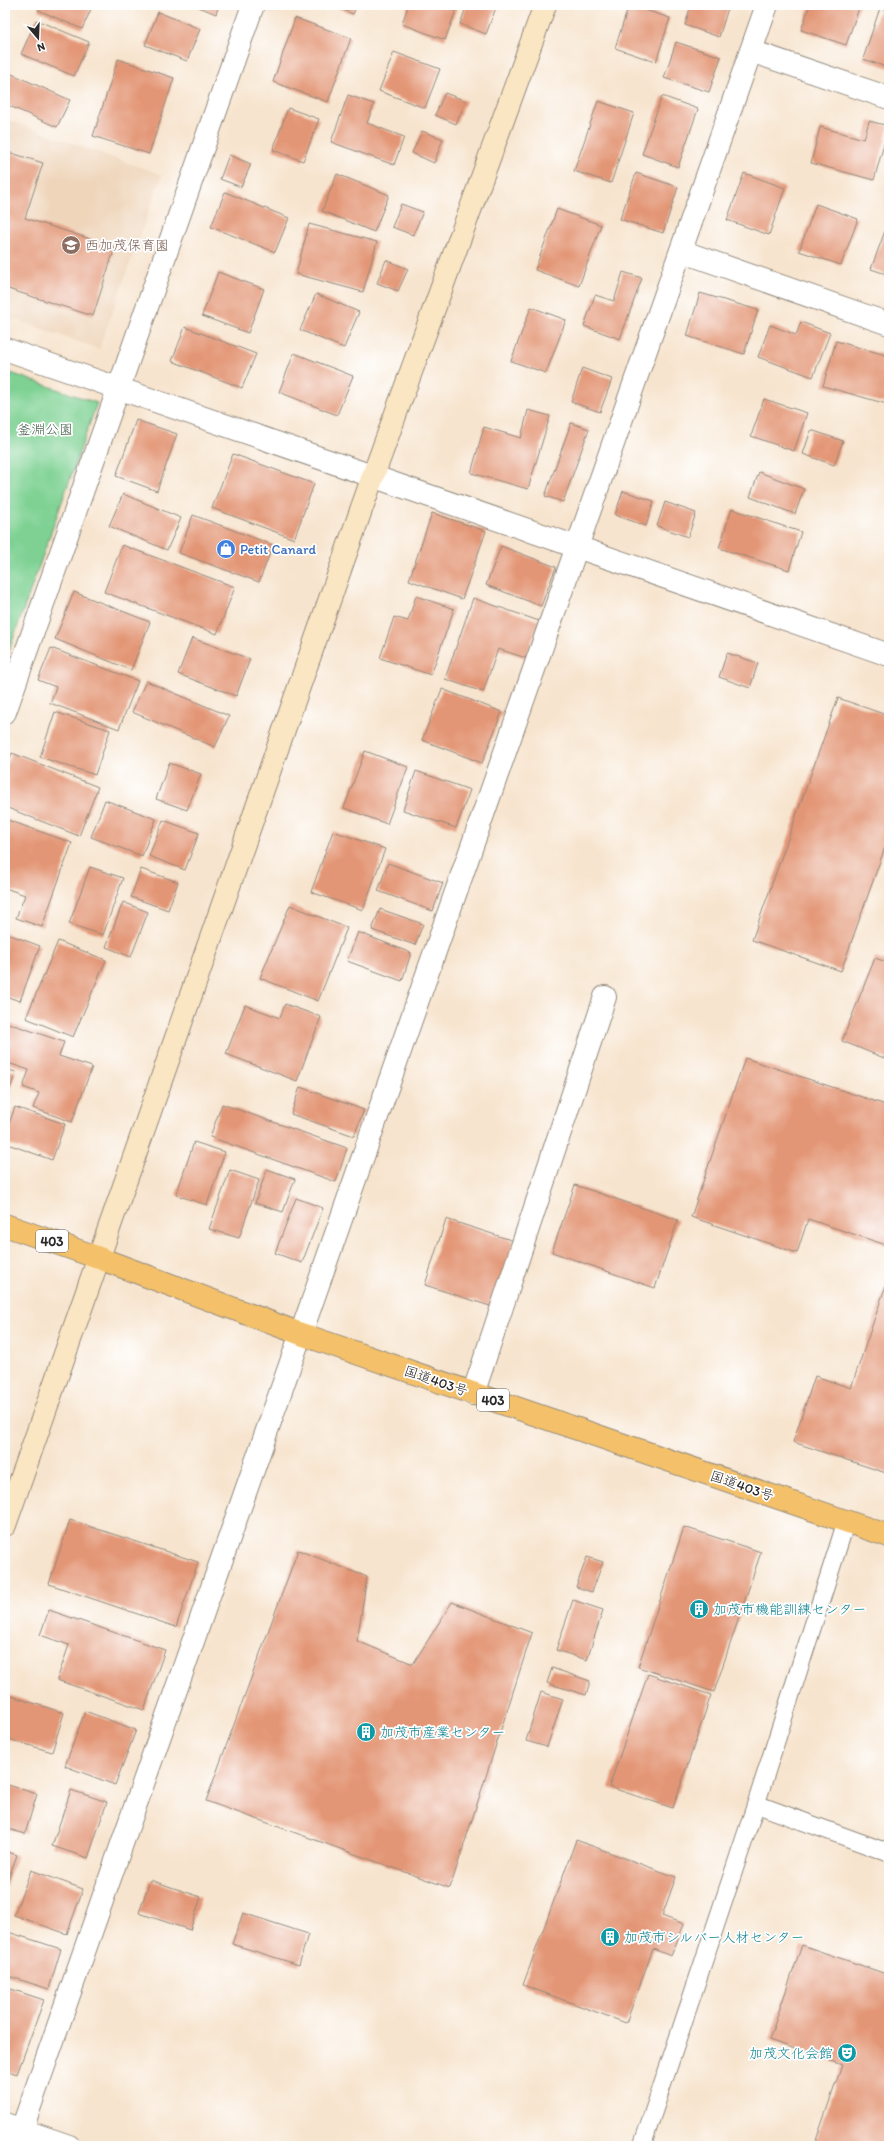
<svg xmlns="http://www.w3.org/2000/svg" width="894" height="2151" viewBox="0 0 894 2151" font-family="Itim,'Klee One',sans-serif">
	<rect width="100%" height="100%" fill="#fff"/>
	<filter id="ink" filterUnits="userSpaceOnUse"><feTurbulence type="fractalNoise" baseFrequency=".025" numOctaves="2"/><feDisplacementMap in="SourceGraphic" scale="8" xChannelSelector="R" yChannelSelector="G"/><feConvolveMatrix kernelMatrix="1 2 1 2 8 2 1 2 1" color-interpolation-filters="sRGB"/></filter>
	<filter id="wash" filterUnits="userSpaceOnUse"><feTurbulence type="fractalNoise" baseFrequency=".012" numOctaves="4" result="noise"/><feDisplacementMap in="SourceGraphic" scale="16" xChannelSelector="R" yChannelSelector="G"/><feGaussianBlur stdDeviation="0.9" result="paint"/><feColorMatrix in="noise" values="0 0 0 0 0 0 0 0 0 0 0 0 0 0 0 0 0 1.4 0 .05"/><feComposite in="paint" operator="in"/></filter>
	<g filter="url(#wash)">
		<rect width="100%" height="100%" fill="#f7e4ce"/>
		<!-- built -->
		<path fill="#efd6bb" d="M5 119 162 175 99 349 5 316Z"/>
		<!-- green -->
		<path fill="#7ed193" stroke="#547e5f" d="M5 371 97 403 5 662Z"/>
		<g id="blocks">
			<!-- building -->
			<g fill="#e39676">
				<path d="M40 5H93L82 29 38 10Z"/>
				<path d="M194 5H219L216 14Z"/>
				<path d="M330 5H357L353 14Z"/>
				<path d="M405 5H458L445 40 402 24 408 6Z"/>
				<path d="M467 5H497L486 34 460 24Z"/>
				<path d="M629 5 670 18 656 62 615 48Z"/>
				<path d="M691 5H729L719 37 685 25Z"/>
				<path d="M810 5H860L846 45 801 30Z"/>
				<path d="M880 8 889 11V68L863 59Z"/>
				<path d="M158 12 200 29 187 61 145 45Z"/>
				<path d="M295 18 351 38 328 102 273 82Z"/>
				<path d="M36 20 89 42 74 76 21 54Z"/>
				<path d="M676 42 721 57 709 92 664 78Z"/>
				<path d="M394 52 440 69 425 108 379 91Z"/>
				<path d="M118 59 174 78 149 154 93 136Z"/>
				<path d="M5 71 70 100 57 127 5 104Z"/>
				<path d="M445 93 466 101 456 124 435 115Z"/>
				<path d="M348 95 374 104 367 123 404 137 394 165 331 142Z"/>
				<path d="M662 96 698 109 678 167 642 154Z"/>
				<path d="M598 101 634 113 611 183 574 171Z"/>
				<path d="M288 108 319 119 303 161 273 150Z"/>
				<path d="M869 121 889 126 874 180 811 163 820 127 864 139Z"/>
				<path d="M422 131 443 139 434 163 412 153Z"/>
				<path d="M5 151 43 163 25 218 115 247 93 316 5 288Z"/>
				<path d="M229 155 251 164 241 187 220 179Z"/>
				<path d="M636 173 678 187 663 233 620 219Z"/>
				<path d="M744 173 785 188 769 235 727 220Z"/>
				<path d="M337 174 389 195 374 232 322 211Z"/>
				<path d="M225 192 289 218 275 252 211 227Z"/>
				<path d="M401 204 423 212 413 235 392 227Z"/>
				<path d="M816 204 858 219 841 265 799 251Z"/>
				<path d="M557 209 601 225 579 286 535 270Z"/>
				<path d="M889 220V275L871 269Z"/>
				<path d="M309 224 377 242 363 292 296 274Z"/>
				<path d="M386 260 408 269 398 291 377 283Z"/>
				<path d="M218 272 264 289 248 333 202 316Z"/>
				<path d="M623 272 642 278 620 339 584 326 595 295 614 301Z"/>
				<path d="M700 293 758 310 744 354 687 336Z"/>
				<path d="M316 294 359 312 344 348 300 330Z"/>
				<path d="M531 307 566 320 546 373 511 361Z"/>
				<path d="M801 322 830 333 813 377 758 357 770 325 796 335Z"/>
				<path d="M185 327 256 354 242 388 172 361Z"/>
				<path d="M836 341 889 356V395L887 404 823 386Z"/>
				<path d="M294 353 353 376 337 415 279 392Z"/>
				<path d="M582 368 612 379 600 412 571 402Z"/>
				<path d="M764 399 807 413 794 451 751 436Z"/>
				<path d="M528 410 550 416 528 489 471 473 484 427 521 438Z"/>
				<path d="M136 420 177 434 157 491 116 476Z"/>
				<path d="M571 423 589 429 563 502 545 496Z"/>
				<path d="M811 430 843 441 834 465 803 454Z"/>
				<path d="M233 454 314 484 294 539 212 508Z"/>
				<path d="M759 472 804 489 795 514 750 497Z"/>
				<path d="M623 491 654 501 646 526 615 515Z"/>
				<path d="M123 494 181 518 167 550 109 526Z"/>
				<path d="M665 502 696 513 688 537 657 526Z"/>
				<path d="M732 509 801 532 789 570 719 548Z"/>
				<path d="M432 513 486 531 462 599 409 580Z"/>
				<path d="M193 515 273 545 259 582 179 553Z"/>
				<path d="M122 545 235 587 217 634 104 592Z"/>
				<path d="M501 546 556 567 541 606 486 585Z"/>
				<path d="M74 592 150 622 131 670 55 639Z"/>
				<path d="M416 596 454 609 431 675 380 658 394 617 408 621Z"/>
				<path d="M473 598 539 621 526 658 498 649 483 692 445 679Z"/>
				<path d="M192 638 250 659 236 696 178 674Z"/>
				<path d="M51 648 138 681 119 729 50 703 56 687 38 680Z"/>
				<path d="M727 653 758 663 750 688 719 677Z"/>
				<path d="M146 681 229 716 215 747 132 712Z"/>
				<path d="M442 689 502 712 482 763 422 740Z"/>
				<path d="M838 698 889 716V836L841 971 752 940Z"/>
				<path d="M55 712 110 730 95 775 40 757Z"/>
				<path d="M365 751 408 767 387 824 344 808Z"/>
				<path d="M12 753 98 787 79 836 5 807V770Z"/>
				<path d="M169 763 201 774 187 810 156 799Z"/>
				<path d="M416 771 470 790 456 828 403 810Z"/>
				<path d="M105 800 156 819 142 856 91 837Z"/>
				<path d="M5 819 72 843 42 927 16 918 25 895 5 888Z"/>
				<path d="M163 820 199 833 185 870 149 856Z"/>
				<path d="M333 831 385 849 363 910 311 892Z"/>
				<path d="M388 863 443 883 433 911 378 891Z"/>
				<path d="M90 867 123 878 103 935 69 924Z"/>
				<path d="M141 869 178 882 168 910 131 897Z"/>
				<path d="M123 902 148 912 131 957 106 947Z"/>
				<path d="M290 905 347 928 318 1001 260 978Z"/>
				<path d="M380 909 423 924 415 945 372 930Z"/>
				<path d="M358 932 411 953 402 981 347 961Z"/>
				<path d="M5 933 40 946 20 1001 5 996Z"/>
				<path d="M58 941 106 960 73 1037 26 1018Z"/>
				<path d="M875 958 889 963V1060L842 1041Z"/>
				<path d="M285 1004 321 1017 297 1081 226 1054 245 1005 280 1018Z"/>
				<path d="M5 1022 64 1042 59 1056 92 1067 72 1122 33 1108 39 1093 23 1087 29 1070 5 1062Z"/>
				<path d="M745 1058 889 1106V1246L808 1219 797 1253 691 1217Z"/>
				<path d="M5 1069 16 1072 5 1103Z"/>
				<path d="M300 1087 364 1110 354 1136 291 1114Z"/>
				<path d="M222 1104 347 1148 336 1182 210 1137Z"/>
				<path d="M15 1107 65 1124 52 1160 5 1143V1135Z"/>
				<path d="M194 1142 225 1152 207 1205 176 1195Z"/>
				<path d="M267 1169 295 1179 283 1212 255 1203Z"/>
				<path d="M230 1170 259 1180 239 1238 209 1229Z"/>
				<path d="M575 1185 678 1220 655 1288 552 1252Z"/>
				<path d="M296 1198 323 1208 302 1263 275 1253Z"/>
				<path d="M446 1219 514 1241 493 1307 425 1285Z"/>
				<path d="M889 1276V1474L793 1442 815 1376 851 1388Z"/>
				<path d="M70 1520 198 1562 176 1627 49 1584Z"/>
				<path d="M684 1527 761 1552 714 1692 638 1667Z"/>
				<path d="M298 1550 367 1577 357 1641 413 1664 452 1602 532 1633 450 1888 206 1801Z"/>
				<path d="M587 1557 603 1562 592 1592 576 1587Z"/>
				<path d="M573 1600 603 1610 587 1660 556 1650Z"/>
				<path d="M49 1610 165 1650 144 1710 57 1680 69 1645 40 1635Z"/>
				<path d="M552 1668 590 1681 586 1695 547 1683Z"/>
				<path d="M648 1674 711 1695 673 1808 609 1787Z"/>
				<path d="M541 1692 563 1699 547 1747 526 1741Z"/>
				<path d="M5 1694 64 1713 52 1752 5 1738Z"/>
				<path d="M85 1711 136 1730 115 1785 65 1766Z"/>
				<path d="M5 1784 37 1794 25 1834 5 1828Z"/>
				<path d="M71 1790 107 1802 88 1858 52 1846Z"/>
				<path d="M576 1840 676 1877 662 1916 684 1924 671 1956 653 1949 626 2023 523 1985Z"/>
				<path d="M5 1851 17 1855 5 1888Z"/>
				<path d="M31 1870 83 1889 67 1934 14 1915Z"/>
				<path d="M150 1880 201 1897 190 1930 139 1913Z"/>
				<path d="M243 1913 308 1934 299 1965 232 1944Z"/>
				<path d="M5 1931 61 1949 49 1989 5 1975Z"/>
				<path d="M802 1945 889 1975V2146H814L842 2065 769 2040Z"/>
				<path d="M5 1987 44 2000 17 2074 5 2070Z"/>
			</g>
		</g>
	</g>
	<g filter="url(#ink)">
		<use href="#blocks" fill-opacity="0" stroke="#91887c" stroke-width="1"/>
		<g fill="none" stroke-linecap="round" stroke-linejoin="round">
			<!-- lane casing -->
			<g stroke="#91887c" stroke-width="19">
				<g id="lane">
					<path d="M756 1804 889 1853"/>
					<path d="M642 2146 756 1804 846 1522"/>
				</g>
			</g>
			<!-- street casing -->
			<g stroke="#91887c" stroke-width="24">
				<g id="street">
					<path d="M751 51 889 98"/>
					<path d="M681 251 889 324"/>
					<path d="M5 349 889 655"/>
					<path d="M5 712 253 5"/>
					<path d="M473 1394 605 997"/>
					<path d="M5 2124 69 2146"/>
					<path d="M16 2146 767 5"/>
				</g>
			</g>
			<!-- secondary casing -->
			<g stroke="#91887c" stroke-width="24">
				<path id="secondary" d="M5 1525 373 476 545 5"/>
			</g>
			<!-- highway casing -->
			<g stroke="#91887c" stroke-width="24">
				<path id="highway" d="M5 1225 99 1258 301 1334 889 1536"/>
			</g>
			<!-- lane -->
			<use href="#lane" stroke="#fff" stroke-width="17"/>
			<!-- street -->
			<use href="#street" stroke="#fff" stroke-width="22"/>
			<!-- secondary -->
			<use href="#secondary" stroke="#fbe6c3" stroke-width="22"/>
			<!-- highway -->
			<use href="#highway" stroke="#f4c16a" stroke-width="22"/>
		</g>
	</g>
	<!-- icons -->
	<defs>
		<g id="school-disc" transform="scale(1)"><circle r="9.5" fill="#8d6e63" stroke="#fff"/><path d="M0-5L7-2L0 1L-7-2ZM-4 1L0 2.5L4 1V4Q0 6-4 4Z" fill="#fff"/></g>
		<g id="shop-disc" transform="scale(1)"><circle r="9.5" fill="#3f7fe0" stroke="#fff"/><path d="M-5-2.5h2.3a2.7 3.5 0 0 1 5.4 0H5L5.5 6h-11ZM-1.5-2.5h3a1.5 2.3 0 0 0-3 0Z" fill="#fff"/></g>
		<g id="building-disc" transform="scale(1)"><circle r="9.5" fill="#0f9aa8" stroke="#fff"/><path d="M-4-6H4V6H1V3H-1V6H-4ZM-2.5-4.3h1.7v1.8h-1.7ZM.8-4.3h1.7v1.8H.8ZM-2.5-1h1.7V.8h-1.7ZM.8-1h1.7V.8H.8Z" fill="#fff"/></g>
		<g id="theatre-disc" transform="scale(1)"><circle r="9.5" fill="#0f9aa8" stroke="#fff"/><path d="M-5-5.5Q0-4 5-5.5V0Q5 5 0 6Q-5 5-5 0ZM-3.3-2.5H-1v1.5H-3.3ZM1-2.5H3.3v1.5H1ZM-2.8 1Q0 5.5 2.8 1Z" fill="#fff"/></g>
	</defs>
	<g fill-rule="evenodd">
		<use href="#school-disc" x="71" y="245"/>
		<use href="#shop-disc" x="226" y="549"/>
		<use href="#building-disc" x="699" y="1609"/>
		<use href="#building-disc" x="366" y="1732"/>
		<use href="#building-disc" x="610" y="1937"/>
		<use href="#theatre-disc" x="847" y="2053"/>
	</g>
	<g text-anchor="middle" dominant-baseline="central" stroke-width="3.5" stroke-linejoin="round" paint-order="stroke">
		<!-- shield labels -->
		<g fill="#fff" stroke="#6b6b6b" stroke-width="1">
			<rect x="36" y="1230" width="32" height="22" rx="3"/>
			<rect x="477" y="1389" width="32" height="22" rx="3"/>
		</g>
		<g font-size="13" font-weight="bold" fill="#2b2b2b">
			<text x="52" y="1241">403</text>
			<text x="493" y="1400">403</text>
		</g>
		<!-- education labels -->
		<g font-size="14" fill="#785e54" stroke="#fff" text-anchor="start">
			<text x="85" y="245">西加茂保育園</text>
		</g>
		<!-- park labels -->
		<g font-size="14" fill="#445d4a" stroke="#fff">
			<text x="45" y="429">釜淵公園</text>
		</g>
		<!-- shop labels -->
		<g font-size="14" fill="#366cbe" stroke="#fff" text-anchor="start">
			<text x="240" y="549">Petit Canard</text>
		</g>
		<!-- street labels -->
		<g font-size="14" fill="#2b2b2b" stroke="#fff">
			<text transform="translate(436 1381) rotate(19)">国道403号</text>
			<text transform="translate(742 1486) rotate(19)">国道403号</text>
		</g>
		<!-- culture labels -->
		<g font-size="14" fill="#0d838f" stroke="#fff" text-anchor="start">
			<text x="713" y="1609">加茂市機能訓練センター</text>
			<text x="380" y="1732">加茂市産業センター</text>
			<text x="624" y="1937">加茂市シルバー人材センター</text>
			<text x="833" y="2053" text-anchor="end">加茂文化会館</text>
		</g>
	</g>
	<!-- margin -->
	<rect width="894" height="2151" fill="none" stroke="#fff" stroke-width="20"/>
	<!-- north arrow -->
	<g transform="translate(38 38) rotate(161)" stroke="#ffffff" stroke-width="3" paint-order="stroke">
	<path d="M0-3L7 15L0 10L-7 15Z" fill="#2b2b2b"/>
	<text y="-6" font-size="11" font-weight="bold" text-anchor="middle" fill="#2b2b2b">N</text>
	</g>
</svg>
